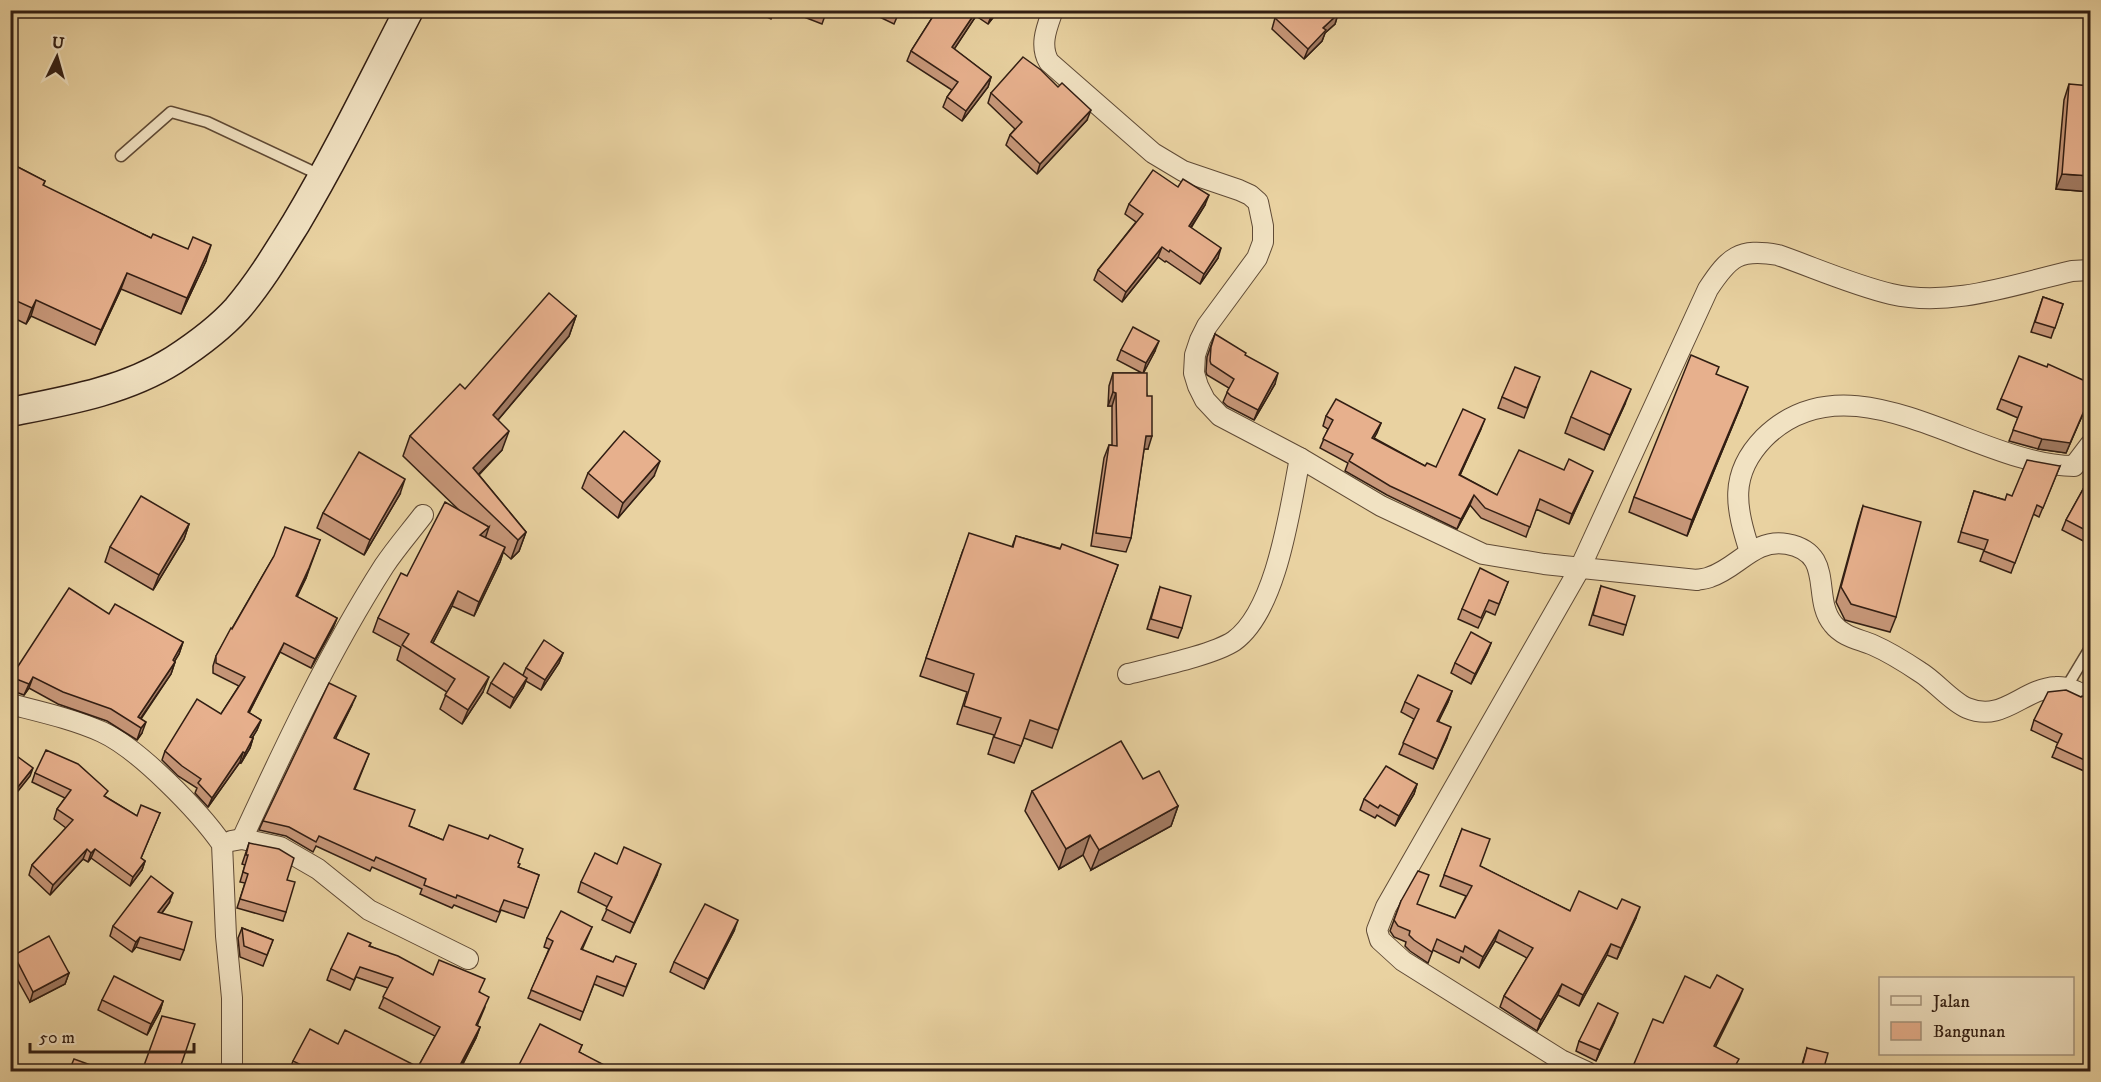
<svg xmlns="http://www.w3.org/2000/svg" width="2101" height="1082" viewBox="0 0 2101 1082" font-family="'IM FELL DW Pica',serif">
	<rect width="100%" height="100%" fill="#e9d2a1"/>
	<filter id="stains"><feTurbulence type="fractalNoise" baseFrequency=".00333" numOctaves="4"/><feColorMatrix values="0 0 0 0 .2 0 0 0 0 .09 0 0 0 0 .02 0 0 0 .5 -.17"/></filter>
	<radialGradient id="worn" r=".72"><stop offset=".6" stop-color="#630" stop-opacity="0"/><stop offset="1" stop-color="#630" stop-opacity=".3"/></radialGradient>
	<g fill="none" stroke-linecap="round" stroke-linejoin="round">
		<!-- lane casing -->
		<g stroke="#604b36" stroke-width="13">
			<g id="lane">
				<path d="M121 156 171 112 207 122 320 175"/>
				<path d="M2066 688 2090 648"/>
			</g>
		</g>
		<!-- street casing -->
		<g stroke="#604b36" stroke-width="22">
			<g id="street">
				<path d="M1053 10C1047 27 1039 45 1049 62L1153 153 1183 171 1239 190 1250 195 1258 202 1263 226V242L1257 258 1207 326 1200 340 1195 355 1194 373 1198 386 1205 400 1220 416 1300 458 1381 506 1483 554 1544 564 1697 580C1701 579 1706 579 1710 577 1738 568 1754 538 1787 544 1836 553 1811 598 1833 624 1843 637 1859 639 1873 645 1889 652 1905 662 1920 672 1935 681 1952 702 1967 708 2003 723 2022 689 2056 687 2068 686 2080 693 2090 698"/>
				<path d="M1750 552C1736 508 1728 475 1764 438 1852 351 1975 466 2074 466L2090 445"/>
				<path d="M1128 674C1155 667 1213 655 1234 641 1277 610 1290 508 1300 458"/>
				<path d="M10 704C41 712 73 719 102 732 139 749 199 811 222 844L226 936 232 998V1072"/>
				<path d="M242 839C285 746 329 652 384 566 396 548 410 532 423 515"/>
				<path d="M231 841 242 839 280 847 318 869 369 910 468 959"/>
				<path d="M1587 1072 1561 1060 1403 961 1380 940 1377 930 1386 907 1580 568 1708 289C1729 257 1739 248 1778 255 1815 268 1853 285 1891 294 1951 308 2015 284 2072 271L2090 270"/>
			</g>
		</g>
		<!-- secondary casing -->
		<g stroke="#321e13" stroke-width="31">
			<path id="secondary" d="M10 412C66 401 125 391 174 360 197 345 219 329 237 309 260 282 278 252 296 223 337 154 372 82 409 10"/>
		</g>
		<!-- lane -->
		<use href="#lane" stroke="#f1e2c2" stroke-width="10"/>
		<!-- street -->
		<use href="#street" stroke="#f1e2c2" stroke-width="20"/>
		<!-- secondary -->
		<use href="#secondary" stroke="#f1e2c2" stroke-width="28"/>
	</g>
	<!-- wall -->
	<g fill="#c79779" stroke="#321e13" stroke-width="1.5">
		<path d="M752 10H774L771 19Z"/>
		<path d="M786 10H827L822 24Z"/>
		<path d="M865 10H900L894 24Z"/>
		<path d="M937 10H999L988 24 976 16 954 49 991 77 988 87 962 121 943 107 947 97 952 90 907 61 911 51Z"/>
		<path d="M1338 14 1335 24 1325 33 1322 41 1304 59 1272 29 1275 18Z"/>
		<path d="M2069 84 2091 192 2056 189 2064 100Z"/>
		<path d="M991 93 1087 120 1037 174 1006 145 1010 135 1015 129 988 103Z"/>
		<path d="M10 163 45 181 43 186 151 238 206 261 181 314 121 289 95 345 31 316 26 324 10 316Z"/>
		<path d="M1129 204 1205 205 1191 228 1218 258 1200 284 1166 261 1165 262 1158 257 1122 302 1094 280 1098 270 1136 222 1125 214Z"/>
		<path d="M2043 297 2063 304 2051 338 2031 332Z"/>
		<path d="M576 316 569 336 498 420 502 450 479 475 526 532 519 551 511 559 503 552 500 562 474 616 452 606 433 643 483 692 462 724 440 709 447 692 397 660 401 647 373 632 378 618 407 576 460 511 403 456 410 436 465 389Z"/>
		<path d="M1215 334 1245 356 1275 384 1254 420 1227 406 1223 402 1229 388 1207 375 1206 372 1207 357Z"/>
		<path d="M1121 350 1155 351 1143 373 1147 396 1148 449H1144L1131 538 1126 552 1091 546 1104 458 1109 445H1112V406H1108L1109 386 1113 373H1142L1117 360Z"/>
		<path d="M2047 367 2085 381 2091 367V417L2083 414 2066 453 2038 449 2009 441 2018 418 1997 409 2001 399Z"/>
		<path d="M1716 374 1742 403 1687 536 1629 512 1634 497Z"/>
		<path d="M1536 387 1524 418 1498 408 1502 397Z"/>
		<path d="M1625 404 1604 450 1565 433 1571 417Z"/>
		<path d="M1326 416 1381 423 1374 438 1425 466 1436 467 1481 429 1460 475 1497 495 1564 470 1589 480 1569 524 1536 509 1526 537 1481 518 1470 505 1457 529 1387 495 1345 471 1348 463 1320 448 1328 429 1323 426Z"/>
		<path d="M2060 466 2039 517 2033 514 2011 573 1980 561 1984 550 1958 542 1974 491 2005 500 2012 496Z"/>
		<path d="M588 473 654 476 618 518 582 488Z"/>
		<path d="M2091 475V545L2062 530 2066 520Z"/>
		<path d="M400 494 364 555 317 528 323 513Z"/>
		<path d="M1863 506 1896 617 1890 632 1845 620 1836 602 1858 522Z"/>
		<path d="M189 524 184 539 153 590 105 562 110 547Z"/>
		<path d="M1016 536 1118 565 1052 748 1024 738 1014 763 988 754 994 735 957 724 967 692 920 676 963 550 1012 547Z"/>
		<path d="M320 540 306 578 297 597 337 618 333 628 311 668 280 652 249 713 261 720 257 730 252 738H253L250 748 241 763 240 762 208 807 195 793 197 788 178 776 162 760 165 751 221 714 239 686 213 673V666L216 656 274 556Z"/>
		<path d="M1508 582 1495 615 1486 611 1478 628 1458 619 1462 609Z"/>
		<path d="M1601 586 1626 625 1623 635 1589 625Z"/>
		<path d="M1160 587 1182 628 1178 638 1147 629Z"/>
		<path d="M109 614 183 642 179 654 174 662H175L171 674 141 719 142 733 137 740 107 721 58 704 29 688 24 695 10 690 11 677Z"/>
		<path d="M1491 643 1487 653 1471 684 1451 673 1455 663Z"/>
		<path d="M563 653 559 663 541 690 526 681 523 688 510 708 487 693 491 683 523 675 526 668Z"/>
		<path d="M1452 691 1448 702 1438 722 1447 738 1433 769 1399 754 1414 719 1401 712 1405 702Z"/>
		<path d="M2081 697 2091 698V774L2052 757 2058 743 2031 730 2034 720Z"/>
		<path d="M352 705 335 739 369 754 355 789 409 826 443 840 518 863V867L539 875 524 918 501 910 496 922 454 905 452 908 420 894 422 889 372 867 370 871 316 846 313 852 286 836 259 830 263 821Z"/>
		<path d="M35 773 106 797 137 816 160 813 141 858 145 861 142 870 130 886 91 858 88 862 83 859 50 895 29 875 32 865 66 828 54 819 57 809 65 798 32 782Z"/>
		<path d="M1143 779 1178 806 1171 826 1091 870 1083 855 1059 869 1025 811 1032 791Z"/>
		<path d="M1417 784 1414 794 1395 826 1377 815 1375 818 1360 810 1364 799Z"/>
		<path d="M2091 796V811L2086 807Z"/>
		<path d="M1462 829 1480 866 1570 911 1636 918 1617 959 1607 955 1579 1006 1558 995 1537 1031 1500 1007 1504 996 1527 958 1495 941 1479 968 1461 957 1459 963 1433 950 1428 963 1410 951 1405 946 1406 942 1394 937 1390 931 1401 901 1417 905 1455 918 1466 896 1440 886Z"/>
		<path d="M249 843 287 880 286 912 283 921 237 908 245 883 240 882 245 865 242 864Z"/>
		<path d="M657 875 630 933 602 920 608 907 578 892 581 882Z"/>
		<path d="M169 903 162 913 184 950 180 960 136 947 132 952 110 936 113 926Z"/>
		<path d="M592 927 582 950 613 962 636 964 623 996 594 984 580 1020 528 998 549 949 544 947 547 938Z"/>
		<path d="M242 928 273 940 263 966 240 957 238 938Z"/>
		<path d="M734 931 704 989 670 972 674 962Z"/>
		<path d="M370 946 433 975 480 992 485 1007 477 1026 480 1027 476 1038 460 1070 462 1071H289L293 1061 338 1044 418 1067 435 1036 379 1008 388 988 356 977 350 990 327 980 331 969Z"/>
		<path d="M14 955 69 973 65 984 30 1002 10 966V963Z"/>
		<path d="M102 1000 163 1001 160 1011 147 1035 98 1010Z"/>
		<path d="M1614 1023 1596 1061 1576 1051 1579 1041Z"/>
		<path d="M582 1045 579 1052 611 1071H516L519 1065Z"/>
		<path d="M1807 1048 1823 1071H1800Z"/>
	</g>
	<!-- shaded-wall -->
	<g fill="#a27b63" stroke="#321e13" stroke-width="1.5">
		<path d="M977 10H978L976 16 949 57 952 47Z"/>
		<path d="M995 10H999L988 24 992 14Z"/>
		<path d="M1338 14 1335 24 1325 33 1322 41 1304 59 1308 49 1323 28Z"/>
		<path d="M991 77 988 87 962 121 966 111Z"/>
		<path d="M1091 110 1087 120 1037 174 1040 164Z"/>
		<path d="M2062 174 2091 176V192L2056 189Z"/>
		<path d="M1209 195 1205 205 1185 236 1189 226Z"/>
		<path d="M211 245 206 261 181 314 187 298Z"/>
		<path d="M1162 247 1158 257 1122 302 1126 292Z"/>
		<path d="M1221 248 1218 258 1200 284 1204 274Z"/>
		<path d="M127 273 121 289 95 345 101 330Z"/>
		<path d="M36 300 31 316 26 324 32 308Z"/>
		<path d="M576 316 569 336 486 434 493 415Z"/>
		<path d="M1159 341 1155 351 1143 374 1146 363Z"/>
		<path d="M1278 373 1275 384 1254 420 1258 410Z"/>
		<path d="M1748 387 1742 403 1687 536 1692 520Z"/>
		<path d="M1631 389 1625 404 1604 450 1610 435Z"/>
		<path d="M1113 392 1116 393 1112 406H1108Z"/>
		<path d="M2087 404 2066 453 2038 449 2042 439Z"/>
		<path d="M1485 419 1481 429 1456 484 1459 475Z"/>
		<path d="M1381 423 1377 433 1369 447 1372 438Z"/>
		<path d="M509 431 502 450 466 487 473 468Z"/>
		<path d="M1146 436H1152L1148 449H1142Z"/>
		<path d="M660 461 654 476 618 518 623 503Z"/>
		<path d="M1593 471 1589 480 1569 524 1572 514Z"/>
		<path d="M405 479 400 494 364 555 370 540Z"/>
		<path d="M1474 495 1470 505 1457 529 1461 519Z"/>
		<path d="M189 524 184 539 153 590 159 575Z"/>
		<path d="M489 527 484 542 480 535Z"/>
		<path d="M526 532 519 551 511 559 518 540Z"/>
		<path d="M505 547 500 562 474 616 479 602Z"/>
		<path d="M309 568 306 578 292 606 296 596Z"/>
		<path d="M458 591 452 606 426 656 431 642Z"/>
		<path d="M337 618 333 628 311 668 315 659Z"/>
		<path d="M183 642 179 654 168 672 173 660Z"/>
		<path d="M284 643 280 652 244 722 248 712Z"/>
		<path d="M1491 643 1487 653 1471 684 1475 674Z"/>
		<path d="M563 653 559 663 541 690 545 680Z"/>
		<path d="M175 662 171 674 136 725 138 717Z"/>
		<path d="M33 677 29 688 24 695 29 684Z"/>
		<path d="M489 677 483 692 462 724 468 710Z"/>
		<path d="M527 678 523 688 510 708 514 698Z"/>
		<path d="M1452 691 1448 702 1434 731 1437 721Z"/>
		<path d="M356 696 352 705 331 748 334 738Z"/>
		<path d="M261 720 257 730 247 746 250 737Z"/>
		<path d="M146 722 142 733 137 740 141 728Z"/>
		<path d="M1451 727 1447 738 1433 769 1437 759Z"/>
		<path d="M253 738 250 748 241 763 245 753Z"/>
		<path d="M243 752 240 762 208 807 212 798Z"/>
		<path d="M33 768 30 776 10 801V797Z"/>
		<path d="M1417 784 1414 794 1395 826 1399 816Z"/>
		<path d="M1178 806 1171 826 1091 870 1099 850Z"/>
		<path d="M1090 835 1083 855 1059 869 1066 849Z"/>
		<path d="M87 849 83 859 50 895 53 885Z"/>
		<path d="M95 849 91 858 88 862 91 853Z"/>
		<path d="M145 861 142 870 130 886 133 877Z"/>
		<path d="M661 864 657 875 630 933 634 923Z"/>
		<path d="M173 893 169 903 155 922 158 912Z"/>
		<path d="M1640 907 1636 918 1617 959 1621 948Z"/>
		<path d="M738 920 734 931 704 989 708 979Z"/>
		<path d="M1499 930 1495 941 1479 968 1483 957Z"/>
		<path d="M140 937 136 947 132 952 136 942Z"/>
		<path d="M1611 944 1607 955 1579 1006 1583 995Z"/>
		<path d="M69 973 65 984 30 1002 33 992Z"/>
		<path d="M1562 984 1558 995 1537 1031 1541 1020Z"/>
		<path d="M1743 989 1739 999 1711 1056 1714 1046Z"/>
		<path d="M163 1001 160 1011 147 1035 151 1024Z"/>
		<path d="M1618 1013 1614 1023 1596 1061 1600 1050Z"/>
		<path d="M480 1027 476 1038 459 1071H458Z"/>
	</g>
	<!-- building -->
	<g fill="#e7b08d" stroke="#321e13" stroke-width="1.5">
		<path d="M814 10H827L825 15Z"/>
		<path d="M888 10H899L897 15Z"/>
		<path d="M937 10H977L952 47 991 77 966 111 947 97 958 82 911 51Z"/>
		<path d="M987 10H995L992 14Z"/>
		<path d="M1283 10H1336L1338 14 1323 28 1326 30 1308 49 1275 18Z"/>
		<path d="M1023 57 1041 70 1058 87 1062 83 1091 110 1040 164 1010 135 1022 122 991 93Z"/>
		<path d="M2069 84 2091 86V176L2062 174Z"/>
		<path d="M10 163 45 181 43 185 151 238 153 234 188 249 193 237 211 245 187 298 127 273 101 330 36 300 32 308 10 298Z"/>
		<path d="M1153 170 1178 187 1183 179 1209 195 1189 226 1221 248 1204 274 1170 250 1169 252 1162 247 1126 292 1098 270 1143 214 1129 204Z"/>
		<path d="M549 293 576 316 493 415 509 431 473 468 526 532 518 540 410 436 460 384 465 389Z"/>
		<path d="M2043 297 2063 304 2055 328 2035 322Z"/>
		<path d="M1133 327 1159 341 1146 363 1121 350Z"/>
		<path d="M1215 334 1246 353 1245 355 1278 373 1258 410 1231 396 1227 392 1234 379 1211 364 1210 361 1211 347Z"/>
		<path d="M1691 355 1719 367 1716 374 1748 387 1692 520 1634 497Z"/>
		<path d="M2019 356 2047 367 2048 364 2085 381 2091 367V405L2087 404 2070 443 2042 439 2013 430 2022 407 2001 399Z"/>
		<path d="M1515 367 1540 377 1527 408 1502 397Z"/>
		<path d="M1591 371 1631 389 1610 435 1571 417Z"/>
		<path d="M1113 373H1147V396H1152V436H1146L1131 538 1096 533 1109 445 1117 446 1116 393 1113 392Z"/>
		<path d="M1336 399 1381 423 1372 438 1425 466 1427 463 1436 467 1463 409 1485 419 1459 475 1497 495 1519 450 1564 470 1569 459 1593 471 1572 514 1540 499 1530 527 1485 508 1474 495 1461 519 1390 486 1349 461 1353 454 1323 439 1333 420 1326 416Z"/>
		<path d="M624 431 660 461 623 503 588 473Z"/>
		<path d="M359 452 405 479 370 540 323 513Z"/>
		<path d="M2027 460 2060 466 2043 508 2037 505 2015 563 1984 551 1988 540 1961 532 1974 491 2005 500 2007 494 2012 496Z"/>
		<path d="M2091 475V533L2066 520Z"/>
		<path d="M141 496 189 524 159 575 110 547Z"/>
		<path d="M445 502 489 527 480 535 505 547 479 602 458 591 431 642 489 677 468 710 445 695 455 679 402 645 409 634 378 618 401 573 407 576Z"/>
		<path d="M1863 506 1921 522 1896 617 1851 604 1841 587Z"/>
		<path d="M285 527 320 540 309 568 296 596 337 618 315 659 284 643 248 712 261 720 250 737 253 738 245 753 243 752 212 798 198 783 201 779 182 766 165 751 197 699 221 714 245 677 216 663V656L231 628 232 629 274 556Z"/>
		<path d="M969 533 1013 547 1016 536 1060 549 1062 544 1118 565 1058 730 1030 720 1021 746 994 737 1001 718 964 706 974 674 926 658Z"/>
		<path d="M1480 568 1508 582 1499 604 1489 600 1481 618 1462 609Z"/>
		<path d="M1601 586 1635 596 1626 625 1593 615Z"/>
		<path d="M1160 587 1191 596 1182 628 1151 619Z"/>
		<path d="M69 588 109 614 115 604 183 642 173 660 175 662 138 717 146 722 141 728 111 709 63 692 33 677 29 684 11 677Z"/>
		<path d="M1471 632 1491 643 1475 674 1455 663Z"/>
		<path d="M544 640 563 653 545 680 526 668Z"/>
		<path d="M504 663 527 678 514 698 491 683Z"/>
		<path d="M1418 675 1452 691 1437 721 1451 727 1437 759 1403 743 1419 709 1405 702Z"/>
		<path d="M329 683 356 696 334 738 369 754 354 789 415 810 409 826 443 840 449 825 488 839 490 835 523 849 518 863 520 864 518 867 539 875 528 908 504 900 499 912 457 895 456 898 424 885 426 879 376 857 374 861 319 836 316 842 289 827 263 821Z"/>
		<path d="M2066 690 2081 697 2082 696 2091 698V763L2056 747 2062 734 2034 720 2048 692Z"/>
		<path d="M1121 741 1143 779 1159 771 1178 806 1099 850 1090 835 1066 849 1032 791Z"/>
		<path d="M46 750 78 764 108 791 104 796 137 816 141 805 160 813 141 858 145 861 133 877 95 849 91 853 87 849 53 885 32 865 73 820 57 809 71 790 35 773Z"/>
		<path d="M10 751 33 768 10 797Z"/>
		<path d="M1386 766 1417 784 1399 816 1380 805 1378 808 1364 799Z"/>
		<path d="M1462 829 1490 839 1480 866 1570 911 1579 891 1617 909 1622 899 1640 907 1621 948 1611 944 1583 995 1562 984 1541 1020 1504 996 1533 948 1499 930 1483 957 1465 946 1463 952 1437 939 1432 952 1414 940 1409 935 1410 931 1398 926 1394 920 1401 901 1418 871 1429 875 1417 904 1455 918 1472 886 1444 875Z"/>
		<path d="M249 843 279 849 294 858 287 880 295 882 286 912 240 899 248 874 243 872 248 855H246Z"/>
		<path d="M624 847 661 864 634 923 606 909 612 897 581 882 595 853 617 864Z"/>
		<path d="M151 876 173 893 158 912 192 922 184 950 140 937 136 942 113 926Z"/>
		<path d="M705 904 738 920 708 979 674 962Z"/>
		<path d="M561 911 592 927 581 949 613 962 616 956 636 964 626 987 597 976 583 1012 531 990 553 941 547 938Z"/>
		<path d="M242 928 273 940 267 955 244 946Z"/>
		<path d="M348 933 371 943 369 946 398 956 433 975 439 960 485 979 479 992 489 997 476 1025 480 1027 458 1069 462 1071H325L320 1069 319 1071H313L293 1061 310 1029 338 1044 345 1030 418 1067 440 1027 383 997 393 978 360 967 354 980 331 969Z"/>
		<path d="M49 936 69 973 33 992 14 955Z"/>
		<path d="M1717 975 1743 989 1714 1046 1739 1059 1734 1068 1741 1071H1631L1653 1019 1663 1023 1685 976 1710 988Z"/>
		<path d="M114 976 163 1001 151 1024 102 1000Z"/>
		<path d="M1598 1003 1618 1013 1600 1050 1579 1041Z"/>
		<path d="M162 1016 195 1024 179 1071H142Z"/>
		<path d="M540 1024 582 1045 579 1052 612 1069 611 1071H531L519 1065Z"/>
		<path d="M1807 1048 1828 1053 1823 1071H1801Z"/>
		<path d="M74 1059 107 1071H69Z"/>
		<path d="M1575 1067 1586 1071H1572Z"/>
	</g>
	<!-- margin -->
	<rect width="2101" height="1082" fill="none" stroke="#e9d2a1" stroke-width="36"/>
	<rect x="12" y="12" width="2077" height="1058" fill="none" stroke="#321e13" stroke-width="3"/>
	<rect x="18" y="18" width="2065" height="1046" fill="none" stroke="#321e13" stroke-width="1.5"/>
	<!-- legend -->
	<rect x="1879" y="977" width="195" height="78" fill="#f1e2c2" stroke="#a5947c" stroke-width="1.5"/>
	<rect x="1891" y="996" width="30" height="9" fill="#f1e2c2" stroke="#a5947c" stroke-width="1.5"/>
	<text x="1933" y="1007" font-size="18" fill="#321e13">Jalan</text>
	<rect x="1891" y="1022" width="30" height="18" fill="#e7b08d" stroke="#a5947c" stroke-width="1.5"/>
	<text x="1933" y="1037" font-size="18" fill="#321e13">Bangunan</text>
	<!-- north arrow -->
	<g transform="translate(57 57) rotate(5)" stroke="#f1e2c2" stroke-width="4.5" paint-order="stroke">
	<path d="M0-4.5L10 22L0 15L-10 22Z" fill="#321e13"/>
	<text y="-9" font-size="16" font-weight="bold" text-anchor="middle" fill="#321e13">U</text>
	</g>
	<!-- scale -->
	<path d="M30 1043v9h164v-9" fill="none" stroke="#321e13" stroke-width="3"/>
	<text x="39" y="1043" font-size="18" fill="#321e13" stroke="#f1e2c2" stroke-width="4.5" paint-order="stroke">50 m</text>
	<rect width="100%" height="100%" filter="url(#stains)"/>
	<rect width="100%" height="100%" fill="url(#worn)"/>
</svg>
